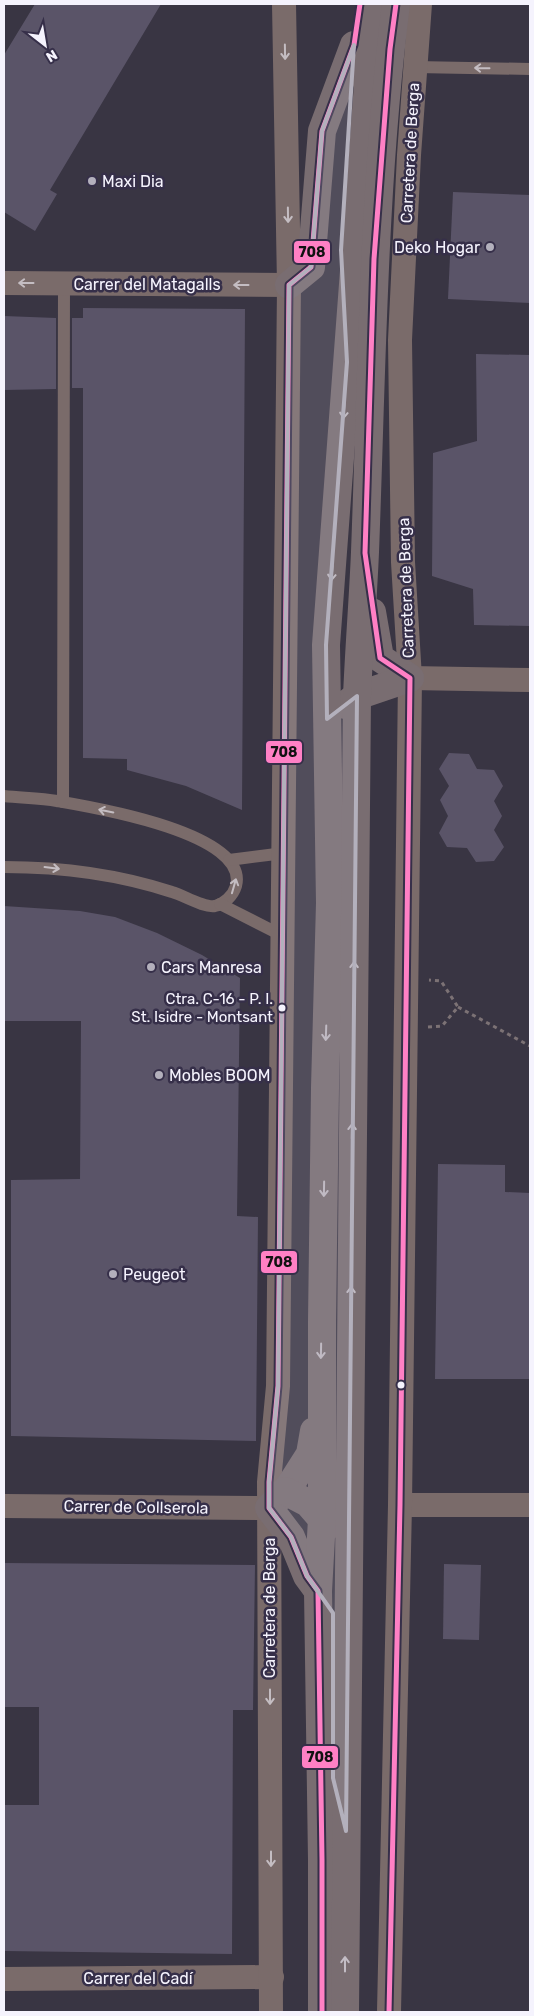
<svg xmlns="http://www.w3.org/2000/svg" width="534" height="2016" viewBox="0 0 534 2016" font-family="Rubik,sans-serif">
<style>
.building{fill:#5a5468}
.lines{fill:none;stroke-linecap:round;stroke-linejoin:round}
.path{stroke:#7c7275;stroke-width:3;stroke-dasharray:4 4;stroke-linecap:butt}
.lane{stroke:#7a6b6a;stroke-width:12}
.street{stroke:#7a6b6a;stroke-width:24}
.primary{stroke:#796d71;stroke-width:28}
.bus-1-casing{stroke:#362f49;stroke-width:9}
.bus-1{stroke:#ff80c5;stroke-width:5}
.oneway{stroke:#c4bdc2}
.oneway2{stroke:#c3bdc5}
.marked{fill:#b3b0bc;fill-opacity:0.2;stroke:#b3b0bc;stroke-width:4;stroke-linejoin:round}
.poi-dot{fill:#b3b0bc;stroke:#362f49;stroke-width:2}
.bus-dot{fill:#f5f3fd;stroke:#362f49;stroke-width:2}
.labels{text-anchor:middle;dominant-baseline:central;stroke-width:5;stroke-linejoin:round;paint-order:stroke}
.bus-label{font-size:15px;fill:#f5f3fd;stroke:#362f49;text-anchor:end}
.street-label{font-size:16px;fill:#f5f3fd;stroke:#362f49}
.poi-label{font-size:16px;fill:#f5f3fd;stroke:#362f49;text-anchor:start}
.line-badge{stroke:#362f49;stroke-width:2}
.pale-badge-label{font-size:14px;text-anchor:middle;font-weight:bold;fill:#111}
</style>
<rect width="100%" height="100%" fill="#393543"/>
<!-- building -->
<g class="building">
<path d="M35 4H161L50 190 57 194 35 231 4 212V55Z"/>
<path d="M453 192 530 195V303L448 299Z"/>
<path d="M83 308 245 309 242 810 186 786 127 770V759L83 758V388H72V318H83Z"/>
<path d="M4 316 56 318V389L4 390Z"/>
<path d="M476 354 530 355V626L474 625 473 589 432 576 433 453 477 441Z"/>
<path d="M449 753 469 754 477 769 494 770 503 786 494 801 502 816 494 830 504 847 494 861 476 862 467 848 447 847 439 833 448 816 440 800 449 786 439 769Z"/>
<path d="M4 906 80 911 115 917 157 933 202 955 240 978 237 1216 258 1217 256 1441 11 1436V1180L80 1179 81 1021H4Z"/>
<path d="M438 1164 505 1165V1192L530 1193V1379H435Z"/>
<path d="M4 1563 255 1565 253 1710H233L232 1954 4 1951V1805H39V1707H4Z"/>
<path d="M444 1564 481 1565 479 1640 443 1639Z"/>
</g>
<g class="lines">
<!-- path -->
<g class="path">
<path d="M458 1007 530 1046"/>
<path d="M428 1027 442 1026 458 1007 441 981 429 980"/>
</g>
<!-- lane -->
<g class="lane">
<path d="M415 67 530 69"/>
<path d="M4 796C21 798 40 798 57 801 92 807 250 833 236 886 233 896 224 904 215 906 204 908 183 895 172 892 117 874 61 867 4 867"/>
<path d="M63 802 64 284"/>
<path d="M229 860 284 853"/>
<path d="M220 904 283 936"/>
</g>
<!-- street -->
<g class="street">
<path d="M4 283 289 285"/>
<path d="M410 678 530 680"/>
<path d="M400 1505H530"/>
<path d="M4 1506 269 1508"/>
<path d="M4 1979 272 1977"/>
<path d="M271 2012 269 1482 278 1386 289 285 284 4"/>
<path d="M389 2012 400 1505 410 678 403 562 400 340 409 155 420 4"/>
</g>
<!-- primary -->
<g class="primary">
<path d="M289 285 311 267 322 131 354 45"/>
<path d="M372 612 380 658 410 678"/>
<path d="M345 705 357 696 410 678"/>
<path d="M314 1431 310 1454 289 1487 269 1508 291 1537 307 1576 318 1591"/>
<path d="M285 1491 308 1503 328 1526"/>
<path d="M322 2012V1860L318 1591 322 1519V1322L325 1088 330 903 326 645 371 44 376 4"/>
<path d="M345 2012 357 696C359 648 363 600 365 552 372 369 373 186 396 4"/>
</g>
<defs>
<g id="bus-1">
<path d="M322 2012V1860L318 1591 307 1576 291 1537 269 1508V1482L278 1386 289 285 311 267 322 131 354 45 360 4"/>
<path d="M389 2012 400 1505 410 678 380 658 365 553 374 259 390 49 396 4"/>
</g>
</defs>
<!-- bus-1 casing -->
<use href="#bus-1" class="bus-1-casing"/>
<!-- bus-1 -->
<use href="#bus-1" class="bus-1"/>
</g>
<!-- one-way arrows -->
<defs><path id="oneway-shaft" d="M-6 0H5M1.5-3L5.5 0L1.5 3" fill="none" stroke-width="1.6" stroke-linecap="round" stroke-linejoin="round" transform="scale(1.25)"/></defs>
<g class="oneway">
<use href="#oneway-shaft" transform="translate(285 52) rotate(89)"/>
<use href="#oneway-shaft" transform="translate(482 68) rotate(-179)"/>
<use href="#oneway-shaft" transform="translate(288 215) rotate(89)"/>
<use href="#oneway-shaft" transform="translate(26 283) rotate(-180)"/>
<use href="#oneway-shaft" transform="translate(241 285) rotate(-180)"/>
<use href="#oneway-shaft" transform="translate(106 811) rotate(-169)"/>
<use href="#oneway-shaft" transform="translate(52 868) rotate(7)"/>
<use href="#oneway-shaft" transform="translate(234 886) rotate(-74)"/>
<use href="#oneway-shaft" transform="translate(270 1697) rotate(90)"/>
<use href="#oneway-shaft" transform="translate(271 1859) rotate(90)"/>
</g>
<g class="oneway2">
<use href="#oneway-shaft" transform="translate(344 411) rotate(94)"/>
<use href="#oneway-shaft" transform="translate(332 573) rotate(94)"/>
<use href="#oneway-shaft" transform="translate(354 969) rotate(-89)"/>
<use href="#oneway-shaft" transform="translate(326 1033) rotate(92)"/>
<use href="#oneway-shaft" transform="translate(352 1131) rotate(-89)"/>
<use href="#oneway-shaft" transform="translate(324 1189) rotate(91)"/>
<use href="#oneway-shaft" transform="translate(351 1294) rotate(-89)"/>
<use href="#oneway-shaft" transform="translate(321 1351) rotate(91)"/>
<use href="#oneway-shaft" transform="translate(345 1964) rotate(-90)"/>
</g>
<!-- marked area -->
<path class="marked" d="M354 45 341 250 347 362 326 645 327 719 357 696 346 1831 333 1778V1613L307 1576 291 1537 269 1508V1482L278 1386 289 285 311 267 322 131Z"/>
<!-- markers -->
<g class="poi-dot">
<circle cx="92" cy="181" r="5"/>
<circle cx="490" cy="247" r="5"/>
<circle cx="151" cy="967" r="5"/>
<circle cx="159" cy="1075" r="5"/>
<circle cx="113" cy="1274" r="5"/>
</g>
<g class="bus-dot">
<circle cx="282" cy="1008" r="4.5"/>
<circle cx="401" cy="1385" r="4.5"/>
</g>
<g class="labels">
<!-- bus labels -->
<g class="bus-label">
<text x="273" y="999">Ctra. C-16 - P. I.<tspan x="273" dy="18">St. Isidre - Montsant</tspan></text>
</g>
<!-- street labels -->
<g class="street-label">
<text transform="translate(410 153) rotate(-87)">Carretera de Berga</text>
<text x="147" y="284">Carrer del Matagalls</text>
<text transform="translate(406 588) rotate(-92)">Carretera de Berga</text>
<text transform="translate(136 1507) rotate(1)">Carrer de Collserola</text>
<text transform="translate(269 1608) rotate(-90)">Carretera de Berga</text>
<text x="138" y="1978">Carrer del Cadí</text>
</g>
<!-- poi labels -->
<g class="poi-label">
<text x="102" y="181">Maxi Dia</text>
<text x="480" y="247" text-anchor="end">Deko Hogar</text>
<text x="161" y="967">Cars Manresa</text>
<text x="169" y="1075">Mobles BOOM</text>
<text x="123" y="1274">Peugeot</text>
</g>
</g>
<g class="line-badge">
<rect x="293" y="240" width="38" height="24" rx="5" fill="#ff80c5"/>
<rect x="265" y="740" width="38" height="24" rx="5" fill="#ff80c5"/>
<rect x="260" y="1250" width="38" height="24" rx="5" fill="#ff80c5"/>
<rect x="301" y="1745" width="38" height="24" rx="5" fill="#ff80c5"/>
</g>
<g class="pale-badge-label">
<text x="312" y="257">708</text>
<text x="284" y="757">708</text>
<text x="279" y="1267">708</text>
<text x="320" y="1762">708</text>
</g>
<!-- border -->
<rect width="534" height="2016" fill="none" stroke="#f5f3fd" stroke-width="10"/>
<!-- north arrow -->
<g transform="translate(45 45) rotate(149)" stroke="#362f49" stroke-width="4" paint-order="stroke">
<path d="M0-4L9 19L0 12L-9 19Z" fill="#f5f3fd"/>
<text y="-8" font-size="14" font-weight="bold" text-anchor="middle" fill="#f5f3fd">N</text>
</g>
</svg>
